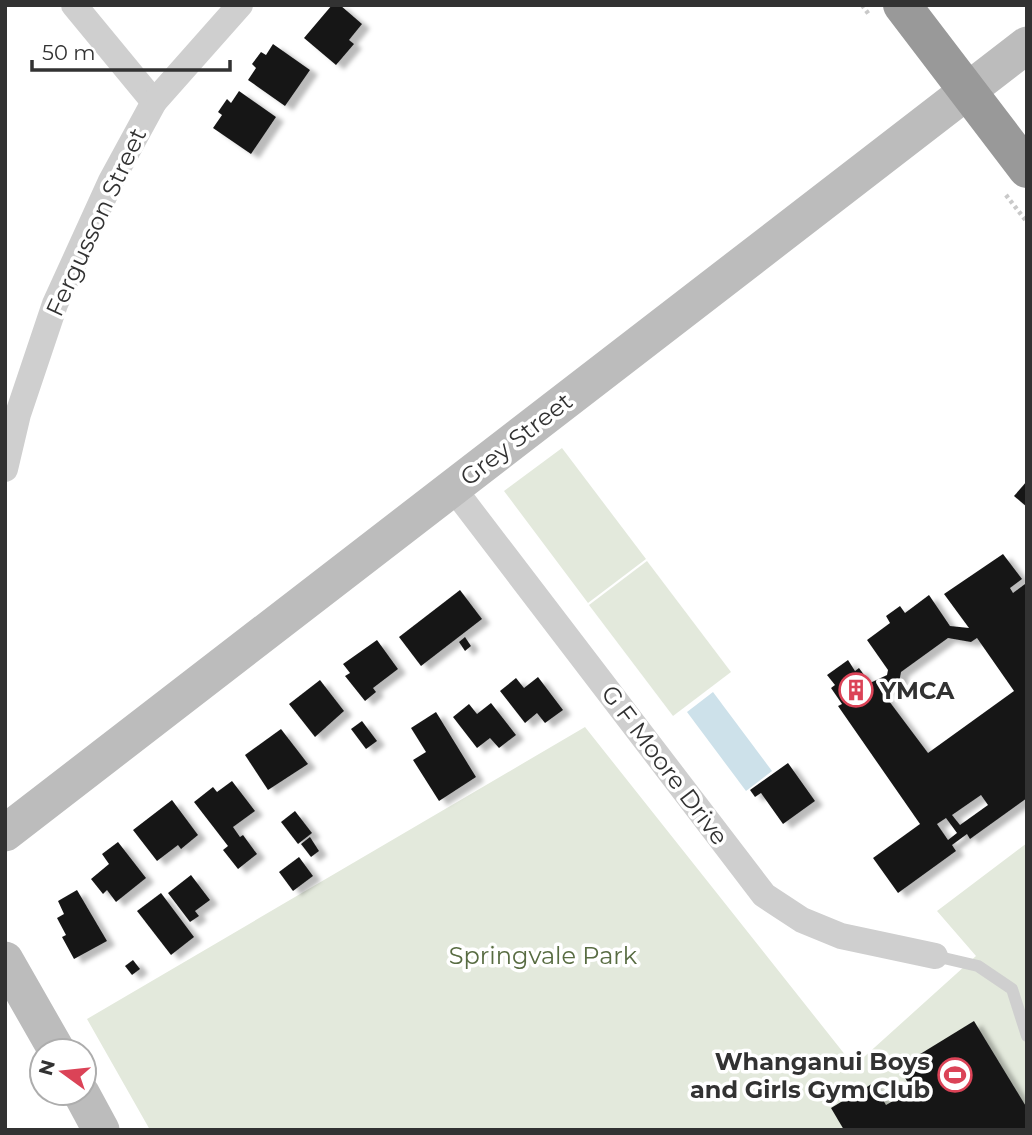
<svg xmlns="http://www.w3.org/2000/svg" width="1032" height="1135" viewBox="0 0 1032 1135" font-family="Montserrat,sans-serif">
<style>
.green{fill:#e3e9dc}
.water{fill:#cde1ea}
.building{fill:#191919;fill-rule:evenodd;filter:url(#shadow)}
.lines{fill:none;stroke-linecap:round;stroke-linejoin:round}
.path{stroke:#c9c9c9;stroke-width:4.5;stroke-dasharray:3.5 3.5;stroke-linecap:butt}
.lane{stroke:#cfcfcf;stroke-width:12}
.street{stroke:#cfcfcf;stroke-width:26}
.secondary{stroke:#bcbcbc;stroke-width:37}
.highway{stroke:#999;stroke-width:38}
.labels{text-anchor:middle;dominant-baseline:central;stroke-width:7;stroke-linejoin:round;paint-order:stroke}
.street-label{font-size:24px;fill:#323232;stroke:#fff}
.poi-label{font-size:24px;font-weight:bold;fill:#323232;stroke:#fff;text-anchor:start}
.park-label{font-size:24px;fill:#586c42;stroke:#fff}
</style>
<defs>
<filter id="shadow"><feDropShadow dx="8" dy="4.5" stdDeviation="2" flood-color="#0004"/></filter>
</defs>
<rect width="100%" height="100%" fill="#fff"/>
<!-- green -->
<g class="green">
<path d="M562 448 646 559 588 603 504 491Z"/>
<path d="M647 561 731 672 673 716 589 605Z"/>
<path d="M585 727 854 1066 976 956 937 911 1027 843V1130H150L87 1019Z"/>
</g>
<!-- water -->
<path class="water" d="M713 692 772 771 746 791 687 712Z"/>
<!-- building -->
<g class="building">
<path d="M332 5H340L362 24 349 40 354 44 336 65 304 38Z"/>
<path d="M273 44 310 70 285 106 248 80 256 68 252 64 261 52 266 55Z"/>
<path d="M239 91 276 117 251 154 213 128 222 115 218 112 227 99 231 103Z"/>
<path d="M1027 481V507L1014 496Z"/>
<path d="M1003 554 1022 579 1010 588 1013 593 1025 584 1027 586V798L970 839 967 834 952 845 956 851 898 893 873 858 920 824 838 706 842 704 831 688 835 685 827 675 848 660 855 671 859 668 870 683 887 675 888 670 867 640 890 623 886 616 900 606 905 613 929 595 950 626 969 628 944 594ZM948 638 971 642 977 638 1014 691 928 753 883 693 899 683 901 672ZM981 795 988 805 960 825 952 815ZM946 818 957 833 948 840 937 824Z"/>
<path d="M460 590 482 619 421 666 399 637Z"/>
<path d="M465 637 471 646 465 651 459 642Z"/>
<path d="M377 640 398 669 373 688 376 692 365 701 345 676 350 673 343 664Z"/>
<path d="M538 677 563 710 545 723 537 713 525 723 500 691 516 678 524 688Z"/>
<path d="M320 680 344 711 315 737 289 704Z"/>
<path d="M491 703 516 735 499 748 490 738 477 748 453 717 469 704 477 714Z"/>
<path d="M436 712 476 777 439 801 413 760 426 752 411 728Z"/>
<path d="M362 721 377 741 366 749 351 729Z"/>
<path d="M281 729 308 764 268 790 245 755Z"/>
<path d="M788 763 815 801 783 824 761 793 755 797 750 790Z"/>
<path d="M232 781 255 811 233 827 240 837 243 835 257 854 238 869 223 850 228 846 194 802 213 787 217 792Z"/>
<path d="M172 800 198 835 181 849 178 845 157 861 133 830Z"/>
<path d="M295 811 312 833 298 844 281 822Z"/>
<path d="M310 837 319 851 311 857 301 844Z"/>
<path d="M118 842 146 878 116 902 107 890 103 894 91 879 109 864 102 854Z"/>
<path d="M299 857 313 876 293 891 279 872Z"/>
<path d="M191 875 210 900 195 911 199 916 190 922 168 893Z"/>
<path d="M77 890 107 941 74 959 62 937 66 935 57 918 64 914 58 901Z"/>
<path d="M161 893 194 937 171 955 137 911Z"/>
<path d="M133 960 140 969 132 975 125 966Z"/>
<path d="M974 1021 1027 1108V1130H844L831 1108 846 1099 843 1094 849 1090 853 1096 873 1083 886 1105 912 1090 899 1067Z"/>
</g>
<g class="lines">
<!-- path -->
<g class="path">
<path d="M862 5 870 16"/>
<path d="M1006 195 1027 222"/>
</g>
<!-- lane -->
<path class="lane" d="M935 956 978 966 1012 989 1027 1036"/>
<!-- street -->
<g class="street">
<path d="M74 5 154 102"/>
<path d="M5 469 18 414 55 304 111 181 154 102 240 5"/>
<path d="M453 488 764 895 802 920 841 936 935 956"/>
</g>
<!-- secondary -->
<g class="secondary">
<path d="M5 833 1027 45"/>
<path d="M5 960 57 1051"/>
<path d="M81 1093 101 1130"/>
</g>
<!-- highway -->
<path class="highway" d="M902 5 1027 169"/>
</g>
<!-- icons -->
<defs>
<symbol id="building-ring" viewBox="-11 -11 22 22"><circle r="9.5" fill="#fff" stroke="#db4357" stroke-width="1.5"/><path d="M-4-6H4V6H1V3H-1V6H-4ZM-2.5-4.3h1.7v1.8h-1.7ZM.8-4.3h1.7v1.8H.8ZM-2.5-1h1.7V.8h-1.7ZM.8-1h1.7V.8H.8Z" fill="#db4357"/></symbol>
<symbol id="stadium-ring" viewBox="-11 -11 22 22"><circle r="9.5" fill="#fff" stroke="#db4357" stroke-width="1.5"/><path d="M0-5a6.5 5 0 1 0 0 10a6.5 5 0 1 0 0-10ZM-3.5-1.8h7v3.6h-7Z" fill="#db4357"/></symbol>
</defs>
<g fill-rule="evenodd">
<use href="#building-ring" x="837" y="671" width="38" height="38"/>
<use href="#stadium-ring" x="936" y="1056" width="38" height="38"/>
</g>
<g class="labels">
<!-- street labels -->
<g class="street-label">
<text transform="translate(96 222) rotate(-65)">Fergusson Street</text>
<text transform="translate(516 439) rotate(-38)">Grey Street</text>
<text transform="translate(665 765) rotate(53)">G F Moore Drive</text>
</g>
<!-- poi labels -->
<g class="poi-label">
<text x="880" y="690">YMCA</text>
<text x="930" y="1061" text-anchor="end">Whanganui Boys<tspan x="930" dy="28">and Girls Gym Club</tspan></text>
</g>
<!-- park labels -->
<g class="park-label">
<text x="543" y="955">Springvale Park</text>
</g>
</g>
<!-- border -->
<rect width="1032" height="1135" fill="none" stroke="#323232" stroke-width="14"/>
<!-- north arrow -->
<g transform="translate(63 1072) rotate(285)"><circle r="33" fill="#ffffff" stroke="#adadad" stroke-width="2"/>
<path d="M0-5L12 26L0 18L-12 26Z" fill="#db4357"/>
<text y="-10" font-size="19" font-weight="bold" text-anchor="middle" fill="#323232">N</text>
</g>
<!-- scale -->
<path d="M32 60v10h198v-10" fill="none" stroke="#323232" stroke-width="3.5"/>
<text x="42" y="60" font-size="21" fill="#323232" stroke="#ffffff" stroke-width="5" paint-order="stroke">50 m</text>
</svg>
